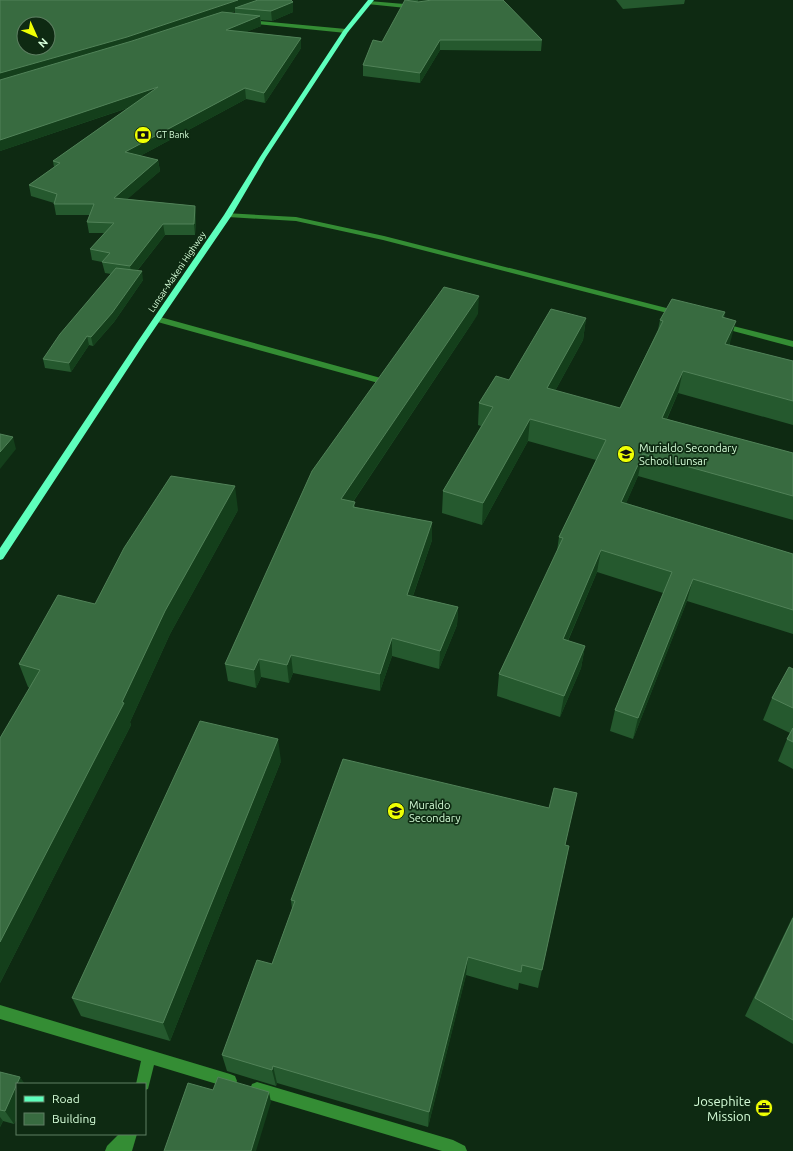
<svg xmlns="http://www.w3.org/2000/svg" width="793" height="1151" viewBox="0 0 793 1151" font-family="Ubuntu,sans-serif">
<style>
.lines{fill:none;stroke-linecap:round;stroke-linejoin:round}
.minor{fill:#348d34;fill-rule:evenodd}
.major{fill:#5effbd;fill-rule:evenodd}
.wall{fill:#25592e;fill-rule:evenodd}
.shaded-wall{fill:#143f1b}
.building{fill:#386b40;stroke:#518258;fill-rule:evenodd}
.labels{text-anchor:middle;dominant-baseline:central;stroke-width:3.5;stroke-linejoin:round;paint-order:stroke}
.far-poi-label{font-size:9px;fill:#d7ffda;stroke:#0e2a12;text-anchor:start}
.far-street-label{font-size:9px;fill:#d7ffda;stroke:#0e2a12}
.poi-label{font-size:11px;fill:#d7ffda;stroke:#0e2a12;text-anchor:start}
.near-poi-label{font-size:13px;fill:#d7ffda;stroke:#0e2a12;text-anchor:end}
</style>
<rect width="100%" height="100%" fill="#0e2a12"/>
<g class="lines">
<!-- minor -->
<g class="minor">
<path d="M369 1 416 5 419 7 416 9 367 4 366 3Z"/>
<path d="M248 20 346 29 349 31 346 33 246 23 245 22Z"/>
<path d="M225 213 296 217 384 236 682 312 683 314 679 316 383 240 296 221 228 217H225Z"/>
<path d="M154 317H160L388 380 389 382 385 385 382 384 154 321Z"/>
<path d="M718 323H721L793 341V347L718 327Z"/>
<path d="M0 1005 230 1074 235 1076 237 1081 235 1086 230 1088 154 1065 148 1089 145 1090V1084H136L141 1061 0 1019Z"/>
<path d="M257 1082 453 1140 465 1146 467 1151H442L257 1096 252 1094 250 1089 252 1084Z"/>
<path d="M119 1134H137L132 1151H105L107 1146Z"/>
</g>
<!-- major -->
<path class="major" d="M368 0H374L348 32 266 157 232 215 144 344 3 559 0 560V548L136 344 224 215 260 157 343 31Z"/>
</g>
<!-- wall -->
<g class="wall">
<path d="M0 0 293 2V12L272 21 261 20V26L246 32 301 38V48L265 103 246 99 140 156 158 160 160 171 127 199 195 206 196 217 195 235H165L137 271 143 280 114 322 93 346 89 345 71 372 45 368 43 359 111 274 105 273 102 262 92 260 90 249 104 233H89L87 222 90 215H56L54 204V203L31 196 29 185 54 167 53 161 128 108 0 151ZM235 11V13H231Z"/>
<path d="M409 0H503L542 40 541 51 440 50 420 83 363 76V65L382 42Z"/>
<path d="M616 0H685L684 4 623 9Z"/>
<path d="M725 312 724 318 730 343V345L793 361V425L678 393 667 419 793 453V520L638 476 626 503 793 554V634L687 601 633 739 610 731 615 710 663 593 597 572 568 641 585 646 581 668 560 717 497 696 499 674 557 551 559 537 596 460 528 441 482 525 442 513 443 491 481 426 478 425 479 403 586 318 583 340 555 391 620 408 658 330 660 320Z"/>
<path d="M478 314 353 502 355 507 432 522V540L413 596 458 607 457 625 439 669 392 656 380 691 293 673 289 683 261 677 256 688 228 681 225 664Z"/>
<path d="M238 510 170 634 130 722 131 725 0 983V738L30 688 28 687 19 664 95 604Z"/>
<path d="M793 669V769L778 761 787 739 790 733 763 720 772 698Z"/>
<path d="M281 761 170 1041 81 1016 72 998Z"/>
<path d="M565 845 569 846 538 988 519 983 518 990 466 975 428 1127 277 1083 276 1086 227 1071 222 1055 272 964 292 909 291 900Z"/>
<path d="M793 916V1044L745 1016Z"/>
<path d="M0 1072 17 1084V1118L14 1124 3 1121 0 1127Z"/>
</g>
<!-- shaded-wall -->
<g class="shaded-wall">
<path d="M238 0H268L235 8V11L129 47 0 84V73Z"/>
<path d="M418 0H458L418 4Z"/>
<path d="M293 2V12L272 21 271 11Z"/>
<path d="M260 16 261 26 227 40 226 30Z"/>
<path d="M301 38V48L265 103 264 93Z"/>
<path d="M440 40V50L420 83V73Z"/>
<path d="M158 87 160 97 0 151V140Z"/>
<path d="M245 88 246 99 127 163 125 152Z"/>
<path d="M158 160 160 171 116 209 114 198Z"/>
<path d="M195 206 196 217 195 235 194 224Z"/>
<path d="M163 224 165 235 132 277 130 266Z"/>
<path d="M142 271 143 280 114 322 93 346 91 337Z"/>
<path d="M479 296 478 314 342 518 341 499Z"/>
<path d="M586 318 583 340 544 411 547 388Z"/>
<path d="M736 321 730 343 720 366 725 344Z"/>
<path d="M87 336 89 345 71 372 69 363Z"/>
<path d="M683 371 678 393 657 440 662 418Z"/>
<path d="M530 419 528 441 482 525 483 503Z"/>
<path d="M13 437 16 449 0 469V452Z"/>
<path d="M643 454 638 476 617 524 621 502Z"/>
<path d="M235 486 238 510 170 634 130 722 131 725 0 983V942L122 702 165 611Z"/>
<path d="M432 522V540L407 613V595Z"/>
<path d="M601 550 597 572 559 661 563 639Z"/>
<path d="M693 579 687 601 633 739 638 718Z"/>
<path d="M458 607 457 625 439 669 440 651Z"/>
<path d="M392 638V656L380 691V674Z"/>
<path d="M585 646 581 668 560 717 564 696Z"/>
<path d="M291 655 293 673 289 683 287 665Z"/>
<path d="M259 659 261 677 256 688 254 670Z"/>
<path d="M278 739 281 761 170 1041 163 1023Z"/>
<path d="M468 957 466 975 428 1127 429 1112Z"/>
<path d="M273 1066 277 1083 276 1086 272 1070Z"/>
<path d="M20 1077 25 1084H17Z"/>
<path d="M17 1084V1118L14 1124 5 1111Z"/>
<path d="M269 1092 271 1102 256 1151H251Z"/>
<path d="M0 1117 3 1121 0 1127Z"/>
</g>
<!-- building -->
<g class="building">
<path d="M0 0H238L127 37 0 73ZM24 24H48V48H24Z"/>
<path d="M258 0H291L293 2 271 11 235 8Z"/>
<path d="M405 0 418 2 432 0H503L542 40H440L420 73 363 65 373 40 382 42Z"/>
<path d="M222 12 260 16 226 30 301 38 264 93 245 88 125 152 158 160 114 198 195 206 194 224H163L130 266 102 262 110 253 90 249 114 223 87 222 94 204H54L57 194 29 185 60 163 53 161 158 87 0 140V80L132 41Z"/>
<path d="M116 268 142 271 112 313 91 337 87 336 69 363 43 359 60 334Z"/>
<path d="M444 287 479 296 341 499 355 502 353 507 432 522 407 595 458 607 440 651 392 638 380 674 291 655 287 665 259 659 254 670 225 664 312 471Z"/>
<path d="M672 299 725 312 722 317 736 321 725 344 793 361V401L683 371 662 418 793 453V496L643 454 621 502 793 554V610L693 579 638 718 615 710 672 572 601 550 563 639 585 646 564 696 499 674 563 538 559 537 606 440 530 419 483 503 443 491 493 407 479 403 496 376 509 380 551 309 586 318 547 388 620 408 663 321 660 320Z"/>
<path d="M0 434 13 437 0 452Z"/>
<path d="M171 476 235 486 165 611 122 702 124 703 0 942V738L40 670 19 664 58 595 95 604 124 548Z"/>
<path d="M789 667 793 669V708L772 698Z"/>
<path d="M200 721 278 739 163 1023 72 998Z"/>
<path d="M793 728V742L787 739Z"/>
<path d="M343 759 549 808 554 788 577 793 565 845 569 846 542 970 522 965 521 972 468 957 429 1112 273 1066 272 1070 222 1055 257 960 272 964 295 901 291 900Z"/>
<path d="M793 918V1020L755 998Z"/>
<path d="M0 1072 20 1077 5 1111 0 1110Z"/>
<path d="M218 1077 269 1092 251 1151H164L188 1083 213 1090Z"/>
</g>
<!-- icons -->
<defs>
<symbol id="bank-disc" viewBox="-11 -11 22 22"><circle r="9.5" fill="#efff03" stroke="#0e2a12"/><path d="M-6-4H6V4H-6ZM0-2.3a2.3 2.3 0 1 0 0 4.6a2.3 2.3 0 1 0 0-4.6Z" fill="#111"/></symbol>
<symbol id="school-disc" viewBox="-11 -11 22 22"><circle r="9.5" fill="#efff03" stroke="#0e2a12"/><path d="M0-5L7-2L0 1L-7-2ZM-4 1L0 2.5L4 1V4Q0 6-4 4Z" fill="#111"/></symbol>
<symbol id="office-disc" viewBox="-11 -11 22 22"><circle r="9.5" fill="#efff03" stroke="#0e2a12"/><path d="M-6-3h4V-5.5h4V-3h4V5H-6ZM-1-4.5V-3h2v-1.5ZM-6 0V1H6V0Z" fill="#111"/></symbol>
</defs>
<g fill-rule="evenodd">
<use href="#bank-disc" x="133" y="125" width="20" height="20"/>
<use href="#school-disc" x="616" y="444" width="20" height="20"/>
<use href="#school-disc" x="386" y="801" width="20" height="20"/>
<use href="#office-disc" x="754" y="1098" width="20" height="20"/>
</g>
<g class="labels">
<!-- far-poi labels -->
<g class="far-poi-label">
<text x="156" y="135">GT Bank</text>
</g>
<!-- far-street labels -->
<g class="far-street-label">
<text transform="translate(177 272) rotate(-56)">Lunsar-Makeni Highway</text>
</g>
<!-- poi labels -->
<g class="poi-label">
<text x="639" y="448">Murialdo Secondary<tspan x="639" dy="13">School Lunsar</tspan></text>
<text x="409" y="805">Muraldo<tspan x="409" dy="13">Secondary</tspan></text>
</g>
<!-- near-poi labels -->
<g class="near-poi-label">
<text x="751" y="1101">Josephite<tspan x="751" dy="15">Mission</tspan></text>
</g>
</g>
<!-- legend -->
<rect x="16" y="1083" width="130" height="52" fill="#0e2a12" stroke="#5e7f62"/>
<rect x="24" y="1096" width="20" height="6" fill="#5effbd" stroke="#5e7f62"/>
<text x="52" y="1103" font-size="12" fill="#d7ffda">Road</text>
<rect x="24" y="1113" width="20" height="12" fill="#386b40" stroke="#5e7f62"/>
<text x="52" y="1123" font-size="12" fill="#d7ffda">Building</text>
<!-- north arrow -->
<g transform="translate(36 36) rotate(135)"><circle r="19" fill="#0e2a12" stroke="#5e7f62"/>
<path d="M0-3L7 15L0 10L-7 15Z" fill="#efff03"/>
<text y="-6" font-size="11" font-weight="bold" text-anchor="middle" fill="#d7ffda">N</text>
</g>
</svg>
